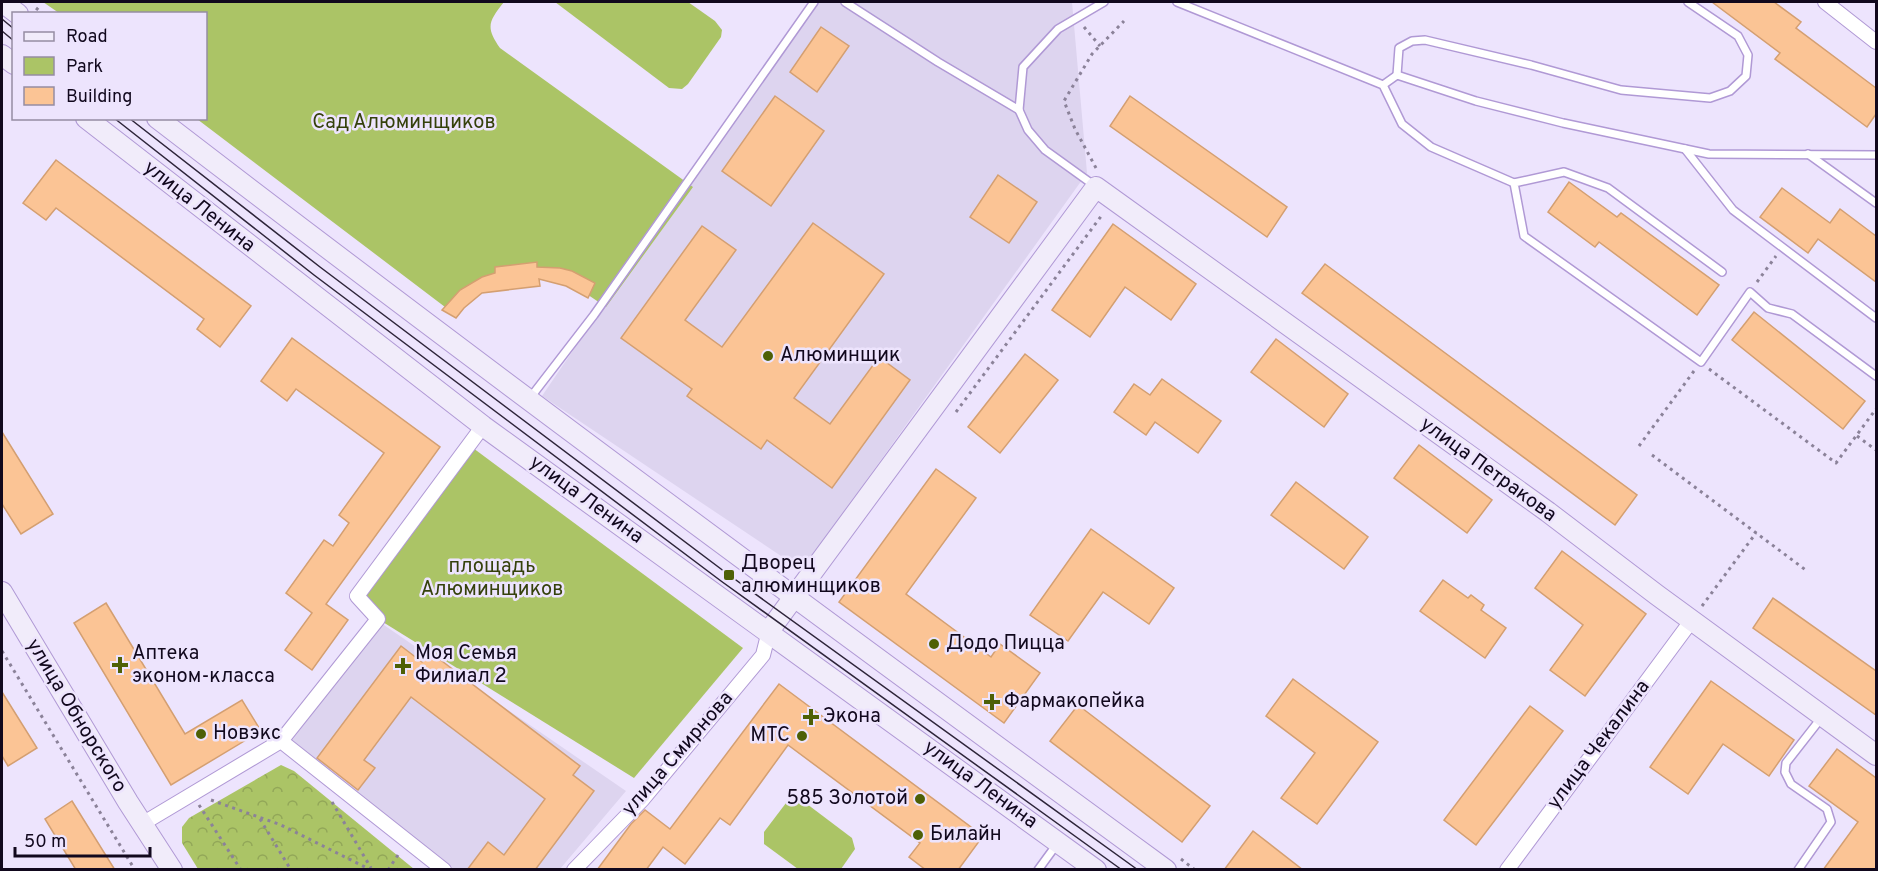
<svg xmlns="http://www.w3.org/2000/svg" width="1878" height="871" viewBox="0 0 1878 871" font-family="Overpass,sans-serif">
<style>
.built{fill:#ddd4ef}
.forest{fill:url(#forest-crowns)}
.park{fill:#abc466}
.building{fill:#fbc495;stroke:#d49f71;stroke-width:1.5}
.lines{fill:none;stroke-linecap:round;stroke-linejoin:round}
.lane-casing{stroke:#b099d5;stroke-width:10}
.street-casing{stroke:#b099d5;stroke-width:16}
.secondary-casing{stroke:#b099d5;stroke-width:22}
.path{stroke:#8b8299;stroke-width:3;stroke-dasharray:3 4.5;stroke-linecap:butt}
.lane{stroke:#fff;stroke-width:7}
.street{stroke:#fff;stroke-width:14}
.secondary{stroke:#f1ecfa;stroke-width:20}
.tram{stroke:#2d2439;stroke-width:1.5}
.poi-dot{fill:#4e6006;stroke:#ede4fd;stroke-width:2}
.labels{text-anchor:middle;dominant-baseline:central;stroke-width:5;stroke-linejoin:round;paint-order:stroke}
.park-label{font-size:20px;fill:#35410b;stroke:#ede4fd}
.street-label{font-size:20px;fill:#11081d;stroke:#ede4fd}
.poi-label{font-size:20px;fill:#11081d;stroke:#ede4fd;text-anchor:start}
</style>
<defs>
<pattern id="forest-crowns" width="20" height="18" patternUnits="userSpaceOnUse" patternTransform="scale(1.5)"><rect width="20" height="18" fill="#abc466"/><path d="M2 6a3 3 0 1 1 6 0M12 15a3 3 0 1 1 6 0" fill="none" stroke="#92a758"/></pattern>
</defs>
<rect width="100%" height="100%" fill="#ede4fd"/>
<!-- built -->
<g class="built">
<path d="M810 2H1072L1087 173 802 570 542 396Z"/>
<path d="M381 623 626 791 560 869H444L287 747Z"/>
</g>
<!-- forest -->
<path class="forest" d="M281 765 294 771 414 869H198L182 843V827L189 818Z"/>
<!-- park -->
<g class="park">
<path d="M43 2H504C489 21 485 27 500 48L693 187 606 307 566 280 497 278 449 310 197 119 206 118V14L59 13Z"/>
<path d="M555 2H688L715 21 722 30 721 37 688 84 682 89 669 88Z"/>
<path d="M473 448 743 648 634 778 378 619 357 596Z"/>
<path d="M799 798 852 838 855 849 841 869H798L764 844V832L786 803Z"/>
</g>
<!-- building -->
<g class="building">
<path d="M1712 2H1774L1801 22 1796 28 1876 88V114L1867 127 1775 59 1780 53Z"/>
<path d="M821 27 849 46 817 92 790 72Z"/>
<path d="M775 96 824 131 771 206 722 171Z"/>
<path d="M1130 96 1287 207 1267 237 1110 126Z"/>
<path d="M56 160 251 306 220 347 197 329 204 319 56 208 46 220 23 203Z"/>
<path d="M998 175 1037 202 1009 243 970 217Z"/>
<path d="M1569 182 1617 217 1621 213 1719 285 1697 315 1599 242 1595 247 1548 212Z"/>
<path d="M1782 188 1830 223 1840 209 1876 236V282L1818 239 1808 253 1760 217Z"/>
<path d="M813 223 884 274 794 398 830 424 879 357 910 380 832 488 767 440 761 449 687 396 692 389 621 338 702 226 736 250 685 320 722 347Z"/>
<path d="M1113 224 1196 284 1171 320 1125 287 1090 337 1052 310Z"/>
<path d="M537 262V267L560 268 572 271 595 283 588 298 566 286 539 279 540 286 482 293 464 308 456 318 442 310 460 290 482 277 495 273V267Z"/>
<path d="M1325 264 1637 495 1615 525 1302 293Z"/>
<path d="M1754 312 1865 401 1843 429 1732 340Z"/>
<path d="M292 338 440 447 326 604 348 620 312 670 285 650 312 613 286 593 324 540 333 546 349 523 339 515 384 453 296 389 287 401 261 381Z"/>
<path d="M1276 339 1348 394 1324 427 1251 372Z"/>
<path d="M1025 354 1058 380 1000 453 968 427Z"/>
<path d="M1162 379 1221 421 1198 453 1155 422 1146 435 1114 412 1134 384 1150 395Z"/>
<path d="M2 432 53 514 21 534 2 504Z"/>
<path d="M1419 445 1492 500 1467 533 1394 478Z"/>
<path d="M936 469 976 498 906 594 991 657 1000 644 1040 673 1004 723 839 602Z"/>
<path d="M1296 482 1368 537 1344 569 1271 515Z"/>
<path d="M1091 529 1174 588 1149 624 1103 592 1068 641 1030 615Z"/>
<path d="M1562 551 1646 614 1585 696 1550 670 1583 625 1535 588Z"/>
<path d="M1443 580 1468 598 1471 595 1484 605 1481 610 1506 628 1485 658 1420 611Z"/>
<path d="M1773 598 1876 671V715L1753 628Z"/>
<path d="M106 603 185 734 242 700 261 731 171 785 74 623Z"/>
<path d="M401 646 422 662 430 652 580 766 573 775 594 791 535 870H467L488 842 504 855 545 799 411 697 364 760 375 768 358 790 317 758Z"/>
<path d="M1293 679 1378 742 1317 824 1281 798 1315 753 1266 716Z"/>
<path d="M1711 681 1794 740 1769 776 1723 744 1688 794 1650 767Z"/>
<path d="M779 684 983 836 958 870H926L909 857 920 843 788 745 730 825 720 818 685 864 663 847 646 870H597L631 824 645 810 670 829Z"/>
<path d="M2 692 37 748 8 766 2 756Z"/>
<path d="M1078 705 1210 806 1182 842 1050 741Z"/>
<path d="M1530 706 1563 731 1476 845 1444 820Z"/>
<path d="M1837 749 1876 778V870H1823L1858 822 1809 786Z"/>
<path d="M72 801 115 870H76L45 819Z"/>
<path d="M1253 831 1303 870H1224Z"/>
</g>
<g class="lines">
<defs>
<g id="lane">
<path d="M845 2 938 62 1019 110"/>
<path d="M1177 2 1383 85 1402 124 1431 147 1514 183"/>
<path d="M1397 75 1399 48 1412 41 1425 40 1531 65 1621 90 1710 98 1730 91 1746 76 1748 55 1738 36 1688 2"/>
<path d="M1383 85 1397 75 1476 101 1563 123 1709 154 1876 155"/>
<path d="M1685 149 1733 210 1876 318"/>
<path d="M1808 154 1876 203"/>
<path d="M1095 186 1045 150 1028 130 1019 110 1023 67 1058 29 1104 2"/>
<path d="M1722 272 1608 188 1564 172 1514 183 1524 236 1701 362 1750 292 1768 308 1792 314 1876 376"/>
<path d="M530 398 594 315 814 2"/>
<path d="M1038 870 1057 844"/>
<path d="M1798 870 1831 822 1827 809 1791 784 1785 772 1786 763 1822 717"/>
</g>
<g id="street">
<path d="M1825 2 1876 42"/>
<path d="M281 741 378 619 357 596 483 426"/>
<path d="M142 824 281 741 444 870"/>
<path d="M574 870 643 799 763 655 769 631"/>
<path d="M1507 870 1692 620"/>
</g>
<g id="secondary">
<path d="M2 2 18 14"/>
<path d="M2 55 14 64"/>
<path d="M86 118 483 426 1096 870"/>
<path d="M157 118C490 374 827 622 1166 870"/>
<path d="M2 592 128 802 172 870"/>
<path d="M769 631 1096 187 1548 512 1657 595 1876 755"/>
</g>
</defs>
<!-- lane casing -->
<use href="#lane" class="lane-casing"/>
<!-- street casing -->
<use href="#street" class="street-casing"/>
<!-- secondary casing -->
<use href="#secondary" class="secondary-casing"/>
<!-- path -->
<g class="path">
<path d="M36 8 43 14"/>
<path d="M1084 27 1100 46"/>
<path d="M1096 168 1075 129 1064 101 1092 54 1124 21"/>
<path d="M1757 282 1776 256"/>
<path d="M1709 369 1836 463 1876 409"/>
<path d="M956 412 1102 215"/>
<path d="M1857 436 1876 450"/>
<path d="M1639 446 1694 371"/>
<path d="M1652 455 1807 571"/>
<path d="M1702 606 1756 533"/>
<path d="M2 651 135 870"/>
<path d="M211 800 281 825 371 870"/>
<path d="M332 802 371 868"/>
<path d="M199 805 241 870"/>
<path d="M260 819 291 870"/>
<path d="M1181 859 1195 870"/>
<path d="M388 870 398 855"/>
</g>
<!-- lane -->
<use href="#lane" class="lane"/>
<!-- street -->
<use href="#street" class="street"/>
<!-- secondary -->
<use href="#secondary" class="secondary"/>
<!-- tram -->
<g class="tram">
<path d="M2 19 14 29"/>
<path d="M2 31 14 41"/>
<path d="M114 118 314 275 721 581 1122 870"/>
<path d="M129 118 320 267 729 575 1138 870"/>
</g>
</g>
<!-- markers -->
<g class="poi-dot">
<circle cx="768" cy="356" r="6"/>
<rect x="723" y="569" width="12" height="12" rx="3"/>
<circle cx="934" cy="644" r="6"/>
<path d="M117 656h6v6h6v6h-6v6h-6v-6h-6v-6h6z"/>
<path d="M400 657h6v6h6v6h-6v6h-6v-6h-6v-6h6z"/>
<path d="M989 693h6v6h6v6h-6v6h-6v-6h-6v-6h6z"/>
<path d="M808 708h6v6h6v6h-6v6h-6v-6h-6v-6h6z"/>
<circle cx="201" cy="734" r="6"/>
<circle cx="802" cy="736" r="6"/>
<circle cx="920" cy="799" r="6"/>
<circle cx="918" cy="835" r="6"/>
</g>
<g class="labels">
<!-- park labels -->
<g class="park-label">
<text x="404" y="123">Сад Алюминщиков</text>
<text x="492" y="567">площадь<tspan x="492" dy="23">Алюминщиков</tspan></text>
</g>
<!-- street labels -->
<g class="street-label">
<text transform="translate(199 207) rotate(38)">улица Ленина</text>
<text transform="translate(1488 470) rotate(36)">улица Петракова</text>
<text transform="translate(586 500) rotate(36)">улица Ленина</text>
<text transform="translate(76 716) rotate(59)">улица Обнорского</text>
<text transform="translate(1599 745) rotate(-53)">улица Чекалина</text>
<text transform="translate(678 754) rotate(-49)">улица Смирнова</text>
<text transform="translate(980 785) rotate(36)">улица Ленина</text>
</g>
<!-- poi labels -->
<g class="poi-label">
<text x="780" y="356">Алюминщик</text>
<text x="741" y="564">Дворец<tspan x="741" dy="23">алюминщиков</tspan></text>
<text x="946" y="644">Додо Пицца</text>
<text x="132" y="654">Аптека<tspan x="132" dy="23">эконом-класса</tspan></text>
<text x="415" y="654">Моя Семья<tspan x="415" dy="23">Филиал 2</tspan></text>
<text x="1004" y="702">Фармакопейка</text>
<text x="823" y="717">Экона</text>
<text x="213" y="734">Новэкс</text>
<text x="790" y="736" text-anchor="end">МТС</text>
<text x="908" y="799" text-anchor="end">585 Золотой</text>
<text x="930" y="835">Билайн</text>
</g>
</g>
<!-- border -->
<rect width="1878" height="871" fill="none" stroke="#11081d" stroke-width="6"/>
<!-- legend -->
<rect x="12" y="12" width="195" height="108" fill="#ede4fd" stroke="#958ca3" stroke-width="1.5"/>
<rect x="24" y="32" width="30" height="9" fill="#f1ecfa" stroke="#958ca3" stroke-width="1.5"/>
<text x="66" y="42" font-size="18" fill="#11081d">Road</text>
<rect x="24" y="57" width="30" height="18" fill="#abc466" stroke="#958ca3" stroke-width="1.5"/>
<text x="66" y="72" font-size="18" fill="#11081d">Park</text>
<rect x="24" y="87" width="30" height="18" fill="#fbc495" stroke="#958ca3" stroke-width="1.5"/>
<text x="66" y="102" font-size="18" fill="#11081d">Building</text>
<!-- scale -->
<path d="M15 847v9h135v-9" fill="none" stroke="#11081d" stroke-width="3"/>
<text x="24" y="847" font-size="18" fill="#11081d" stroke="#ede4fd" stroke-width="4.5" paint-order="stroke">50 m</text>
</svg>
